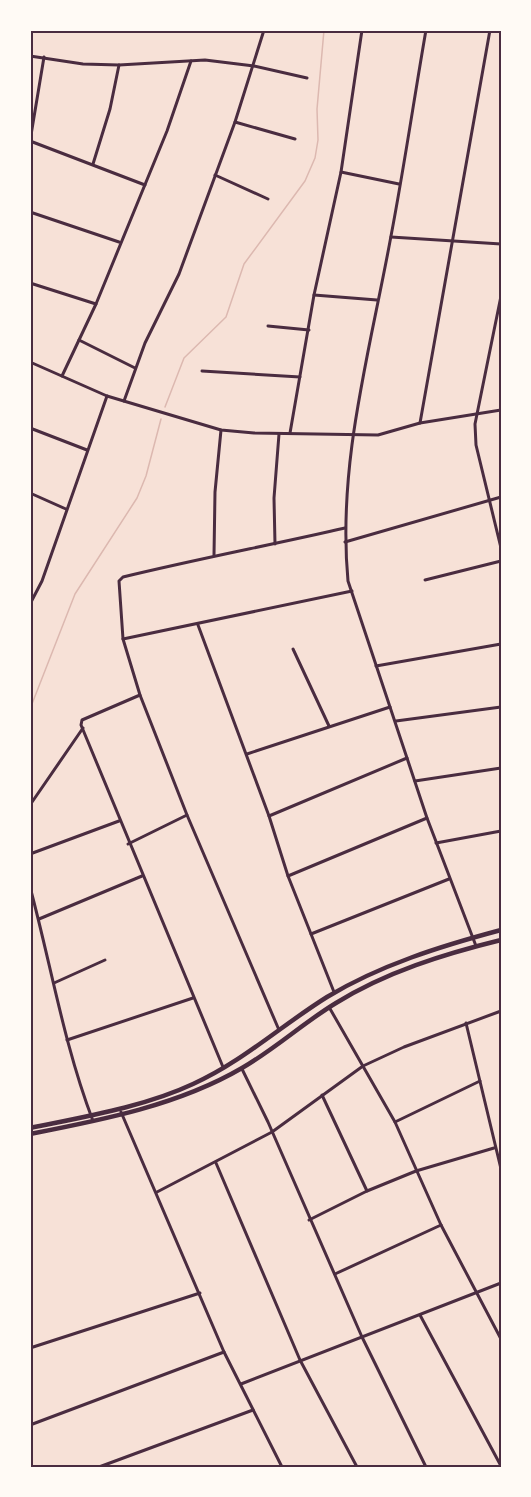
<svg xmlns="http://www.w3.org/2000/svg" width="531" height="1497" viewBox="0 0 531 1497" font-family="'Public Sans',sans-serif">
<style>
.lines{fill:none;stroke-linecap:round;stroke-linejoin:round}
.stream{stroke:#dcb8b0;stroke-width:1.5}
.minor{stroke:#4a2c40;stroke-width:3}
.secondary{stroke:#4a2c40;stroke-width:4.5}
.neatline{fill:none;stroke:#4a2c40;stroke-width:2}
</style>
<rect width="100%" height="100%" fill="#f7e1d7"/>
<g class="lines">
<!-- stream -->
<g class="stream">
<path d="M165 407 184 358 226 317 244 264 305 181 315 158 318 140 317 109 324 30"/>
<path d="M30 709 75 594 137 498 146 476 161 419"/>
</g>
<!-- minor -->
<g class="minor">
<path d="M426 30C414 99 404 168 391 236 370 351 337 464 348 581L427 818 476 946"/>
<path d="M30 56 83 64 119 65 205 60 254 66 307 78"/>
<path d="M235 122 295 139"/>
<path d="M30 141 145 185"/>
<path d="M30 141 44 57"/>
<path d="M93 164 110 109 119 65"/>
<path d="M341 172 399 184"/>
<path d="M215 175 268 199"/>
<path d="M30 212 119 242"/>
<path d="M391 237 501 244"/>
<path d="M30 283 96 304"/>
<path d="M314 295 377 300"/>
<path d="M501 296 475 424 476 445 501 548"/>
<path d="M268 326 309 330"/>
<path d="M79 340 135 368"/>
<path d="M30 362 107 396 221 430 254 433 378 435 420 423 501 410"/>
<path d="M202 371 300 377"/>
<path d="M62 376 96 304 167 131 191 61"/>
<path d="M124 401 145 343 179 274 235 122 264 30"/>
<path d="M420 423 490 30"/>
<path d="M30 428 87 450"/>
<path d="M290 433 314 295 341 172 362 30"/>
<path d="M30 493 66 509"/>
<path d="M345 542 501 497"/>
<path d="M275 544 274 498 279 434"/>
<path d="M214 555 215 492 221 430"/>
<path d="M425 580 501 561"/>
<path d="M30 604 42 581 107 396"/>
<path d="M198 625 269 816 288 876 334 992"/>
<path d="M123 639 352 591"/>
<path d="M293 649 329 726"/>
<path d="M376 666 501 644"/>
<path d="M140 695 82 720 81 725 223 1067"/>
<path d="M396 721 501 707"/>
<path d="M247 754 390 707"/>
<path d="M415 781 501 768"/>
<path d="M30 805 83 728"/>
<path d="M269 816 407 758"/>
<path d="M436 843 501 831"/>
<path d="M128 844 187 815"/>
<path d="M30 854 119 821"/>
<path d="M288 876 427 818"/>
<path d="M30 887C51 965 64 1045 93 1121"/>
<path d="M39 919 142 876"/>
<path d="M311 934 449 879"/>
<path d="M54 983 105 960"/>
<path d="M329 1007 395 1122 441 1225 501 1339"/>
<path d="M466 1023 501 1169"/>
<path d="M279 1030 187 815 140 695 123 639 119 581 123 577C197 559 271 545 345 528"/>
<path d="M67 1040 193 998"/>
<path d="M242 1069 268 1122 362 1337 426 1467"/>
<path d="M322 1095 367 1191"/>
<path d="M121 1112 224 1352 282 1467"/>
<path d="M395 1122 480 1081"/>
<path d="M216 1163 300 1360 357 1467"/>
<path d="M157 1192 272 1132 363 1066 404 1047 501 1011"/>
<path d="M309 1220 367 1191 416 1171 494 1148"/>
<path d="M335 1274 441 1225"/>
<path d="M420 1315 501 1466"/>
<path d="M30 1348 200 1293"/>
<path d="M241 1384 501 1283"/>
<path d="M30 1425 224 1352"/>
<path d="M99 1467 253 1410"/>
</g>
<!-- secondary -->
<g class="secondary">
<path d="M30 1128C83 1117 144 1107 193 1084 242 1062 282 1025 327 997 380 965 441 946 501 930"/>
<path d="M30 1134C102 1120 179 1105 242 1068 275 1049 303 1023 336 1003 386 972 444 954 501 940"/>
</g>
</g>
<!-- border -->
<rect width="531" height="1497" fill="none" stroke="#fffaf5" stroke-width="63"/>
<rect x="32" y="32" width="468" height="1434" class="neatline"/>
</svg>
